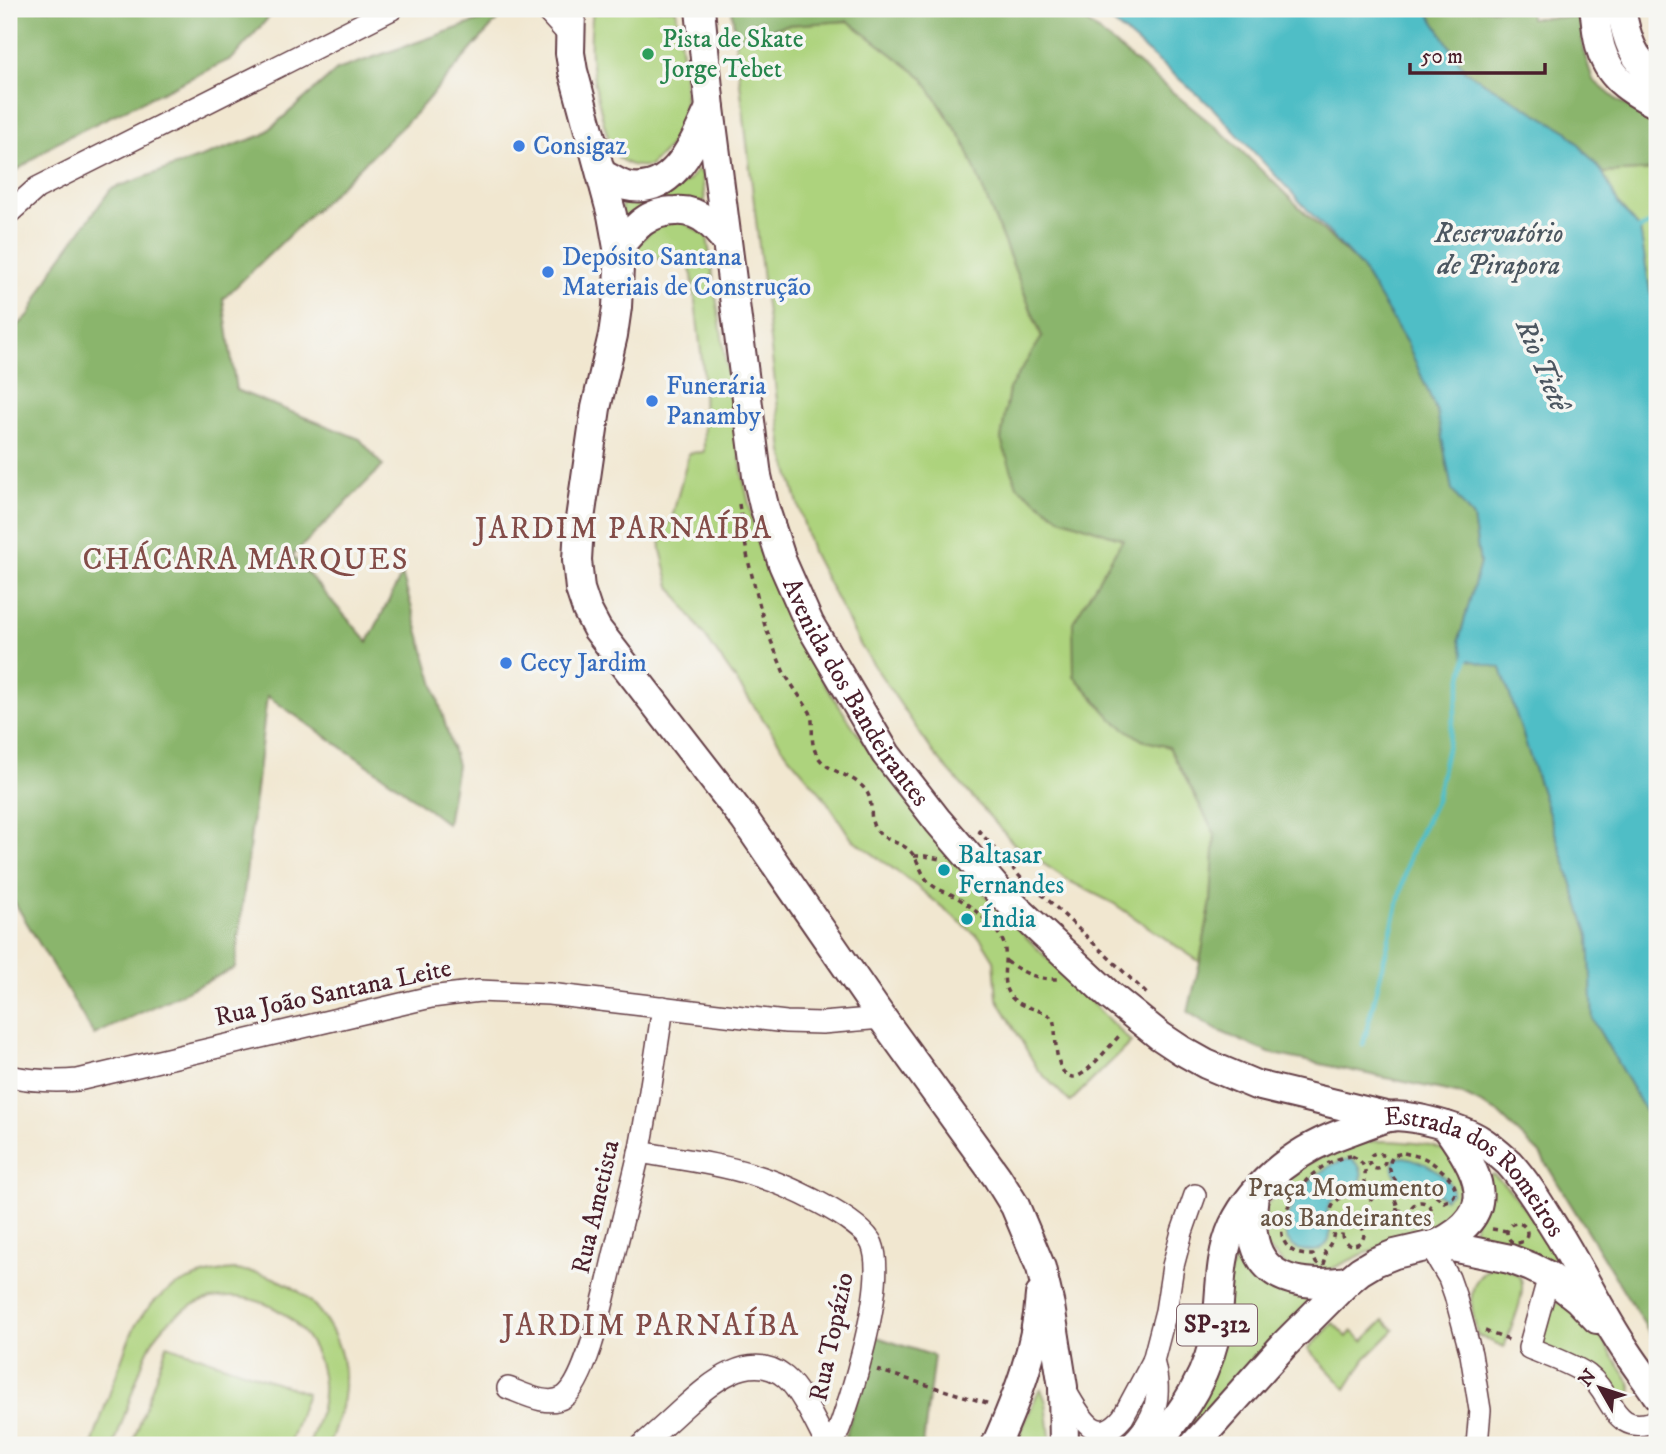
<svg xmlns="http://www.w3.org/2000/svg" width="1666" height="1454" viewBox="0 0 1666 1454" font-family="'IM FELL DW Pica',serif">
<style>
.green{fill:#add37d;stroke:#7c7954;stroke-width:2}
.forest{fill:#8ab56c;stroke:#6a6a4c;stroke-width:2}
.water{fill:#4fbec6;stroke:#4c6e78;stroke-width:2}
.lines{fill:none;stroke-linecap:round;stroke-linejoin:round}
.stream{stroke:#4fbec6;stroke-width:5}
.minor-casing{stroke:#633d44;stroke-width:24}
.major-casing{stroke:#633d44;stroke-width:32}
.path{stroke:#633d44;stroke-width:3.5;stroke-dasharray:5 5;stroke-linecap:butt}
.minor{stroke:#fff;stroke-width:21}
.major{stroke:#fff;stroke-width:28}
.leisure-dot{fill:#2e9e5b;stroke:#f6f6f2;stroke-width:2.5}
.shop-dot{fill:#3f7fe0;stroke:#f6f6f2;stroke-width:2.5}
.culture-dot{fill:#0f9aa8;stroke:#f6f6f2;stroke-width:2.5}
.labels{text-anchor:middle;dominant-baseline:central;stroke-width:7;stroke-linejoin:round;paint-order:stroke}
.shield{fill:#f6f6f2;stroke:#7e6067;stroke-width:2}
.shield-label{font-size:24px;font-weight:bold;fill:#4a1f2b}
.leisure-label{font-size:26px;fill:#27864d;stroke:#f6f6f2;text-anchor:start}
.shop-label{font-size:26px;fill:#366cbe;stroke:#f6f6f2;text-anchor:start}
.street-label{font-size:26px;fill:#4a1f2b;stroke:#f6f6f2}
.culture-label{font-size:26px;fill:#0d838f;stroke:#f6f6f2;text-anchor:start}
.park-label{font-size:26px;fill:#685544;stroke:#f6f6f2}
.water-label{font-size:28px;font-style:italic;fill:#4c5761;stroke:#f6f6f2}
.quarter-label{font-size:30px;letter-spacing:2px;fill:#834c48;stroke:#f6f6f2}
</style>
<rect width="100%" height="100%" fill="#f6f6f2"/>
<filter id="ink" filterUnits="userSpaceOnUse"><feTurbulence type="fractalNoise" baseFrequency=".0143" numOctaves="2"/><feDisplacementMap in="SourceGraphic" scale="14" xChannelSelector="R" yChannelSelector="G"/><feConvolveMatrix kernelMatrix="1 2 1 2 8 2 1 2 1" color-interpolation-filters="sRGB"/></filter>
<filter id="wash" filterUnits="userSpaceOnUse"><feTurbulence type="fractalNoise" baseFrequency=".00686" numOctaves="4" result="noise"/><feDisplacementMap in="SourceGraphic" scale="28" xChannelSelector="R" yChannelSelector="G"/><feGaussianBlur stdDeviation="1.57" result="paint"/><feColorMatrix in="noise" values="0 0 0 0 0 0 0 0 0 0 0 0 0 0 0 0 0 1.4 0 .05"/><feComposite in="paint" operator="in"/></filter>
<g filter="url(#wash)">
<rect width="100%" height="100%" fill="#f1e7d0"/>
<!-- green -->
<g class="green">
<path d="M593 9H676C680 48 694 101 675 138 670 148 658 157 650 166 638 167 628 166 619 158 606 148 593 77 591 58 590 42 591 25 593 9Z"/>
<path d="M848 21 922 77 964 142 1042 338 1009 389 1001 440 1060 518 1123 539 1074 622 1142 740 1169 747 1215 834 1211 902 1200 962 1113 903 1071 882 1015 845 934 754 861 646 812 552 783 452 735 40 786 25Z"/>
<path d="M697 170 702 173 705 201 627 221 621 212 623 198 636 201 677 188 689 180Z"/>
<path d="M1657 170V308L1650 291 1640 229 1619 205 1603 173Z"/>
<path d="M679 220 707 236 743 477 759 549 823 682 884 772 992 903 1131 1042 1070 1102 1038 1070 997 998 994 960 981 939 914 884 851 838 824 797 788 755 670 586 661 550 660 534 672 518 689 453 704 452 703 370 692 275 684 254 628 265 629 255 655 226Z"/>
<path d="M1375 1141C1400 1141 1454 1141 1465 1170 1468 1179 1467 1193 1468 1203L1449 1227 1363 1254 1323 1273 1293 1272 1264 1245 1266 1206 1297 1171 1323 1155 1345 1146Z"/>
<path d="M1493 1174C1521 1197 1537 1227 1556 1257L1555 1263 1471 1237 1489 1175Z"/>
<path d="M1240 1246H1245L1312 1294 1313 1297 1200 1420 1179 1445H1164Z"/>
<path d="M1498 1265C1504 1268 1514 1271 1519 1276 1530 1288 1509 1332 1504 1347L1477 1335C1471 1307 1463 1277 1498 1265Z"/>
<path d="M234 1270C249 1271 263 1273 276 1279 319 1296 347 1342 344 1388 343 1408 335 1426 329 1445H309C316 1425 325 1405 323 1383 315 1300 214 1266 160 1331 147 1346 142 1366 135 1384 128 1405 121 1425 114 1445H92C100 1421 108 1397 117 1373 123 1356 128 1338 137 1323 159 1287 195 1273 234 1270Z"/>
<path d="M1561 1300 1587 1316 1630 1383 1632 1390 1624 1410 1534 1346 1548 1310Z"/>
<path d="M1384 1320 1394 1330 1365 1359 1346 1389 1308 1349 1333 1323 1347 1337 1352 1331 1363 1341Z"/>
<path d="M167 1345 307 1393 289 1445H132Z"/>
<path d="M1041 1389 1046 1402 1051 1445H1015L1038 1392Z"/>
</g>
<!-- forest -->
<g class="forest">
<path d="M9 9H276L233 58 57 142 9 176Z"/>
<path d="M732 9H1071L1225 135 1361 267 1408 345 1437 412 1452 490 1473 518 1480 563 1459 640 1501 668 1589 936 1593 1020 1657 1131V1345L1540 1154 1497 1112 1461 1094 1269 1053 1217 1030 1188 1012 1200 962 1211 902 1215 834 1169 747 1142 740 1114 721 1074 676 1073 622 1123 539 1060 518 1017 486 1001 440 1009 389 1042 337 964 142 922 77 848 21 786 25 735 40Z"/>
<path d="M1426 9H1530V18L1582 17 1583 49 1593 80 1618 101 1648 117 1657 119V170L1603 173 1568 132 1465 71Z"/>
<path d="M504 12 415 114 223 299 236 390 360 439 383 466 292 556 368 642 402 574 457 765 447 824 398 786 267 696 235 968 94 1035 9 893V334L29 315 54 267 111 189 263 135 337 70Z"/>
<path d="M874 1336 934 1356 923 1445H843Z"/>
</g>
<!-- water -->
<g class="water">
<path d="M1097 9H1426L1465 71 1568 132 1603 173 1619 205 1640 229 1650 291 1657 308V1131L1593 1020 1589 936 1501 668 1465 659 1459 640 1480 563 1473 518 1452 490 1437 412 1408 345 1361 267 1211 106Z"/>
<path d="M1404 1157C1420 1160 1452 1174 1452 1193L1444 1199 1423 1183 1419 1181 1402 1182C1394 1175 1389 1168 1396 1158Z"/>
<path d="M1351 1159C1360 1164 1363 1171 1361 1181 1352 1191 1332 1194 1328 1207 1324 1222 1338 1237 1322 1248 1317 1252 1308 1252 1301 1250 1265 1239 1299 1188 1317 1175 1327 1167 1339 1160 1351 1159Z"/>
</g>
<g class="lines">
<!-- stream -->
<g class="stream">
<path d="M1635 231 1657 221"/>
<path d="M1363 1045 1410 854 1436 800 1467 654"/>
</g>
</g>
</g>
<g filter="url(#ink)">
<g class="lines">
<defs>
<g id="minor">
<path d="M545 9 570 36"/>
<path d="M9 213 37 188 392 9"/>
<path d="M9 1076C32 1081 54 1082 78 1080L431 997 479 991 549 994 786 1022 822 1023 882 1018"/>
<path d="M639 1152C677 1159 717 1163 754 1175 782 1183 861 1218 872 1244 888 1283 849 1405 833 1445"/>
<path d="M1430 1246 1449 1278 1455 1295 1471 1354 1480 1410 1477 1445"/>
<path d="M1549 1276 1529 1348C1548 1356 1571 1363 1588 1375 1613 1394 1613 1439 1657 1420"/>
<path d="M1063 1387C1078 1410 1094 1452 1123 1417L1153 1361 1166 1311 1173 1266 1182 1232 1195 1195"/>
<path d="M508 1388C524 1394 548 1407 564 1397 587 1381 604 1297 611 1268 620 1228 631 1189 640 1149 649 1102 656 1054 663 1007"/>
<path d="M642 1445C656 1433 669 1421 682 1409 709 1385 749 1348 785 1377 801 1390 817 1426 827 1445"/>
<path d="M1129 1445C1156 1420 1163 1397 1153 1361"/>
</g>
<g id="major">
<path d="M571 9 570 53 573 71 612 215 618 248 619 267 617 307 613 335 596 408 579 526 577 560 580 589 587 610 597 629 745 820 882 1018 997 1177 1015 1206 1041 1268 1050 1306 1063 1387 1064 1445"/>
<path id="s1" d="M700 9 710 108 757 476 764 506 783 564 809 623 840 676 886 754 938 821 1000 893 1109 995 1160 1036 1181 1050 1206 1064 1256 1085 1390 1117"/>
<path d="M1594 9C1596 18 1596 27 1598 36 1604 74 1625 88 1657 104"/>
<path d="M1621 9C1626 36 1632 61 1657 76"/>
<path d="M602 174C610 178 618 184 626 186 674 197 694 142 710 108"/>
<path d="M618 248C635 227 648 211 676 211 687 210 698 214 707 221 714 226 720 234 726 241"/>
<path d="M1254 1195C1243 1269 1279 1290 1348 1281"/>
<path d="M1438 1244C1503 1211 1478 1172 1446 1126"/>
<path d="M996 1445C1017 1398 1037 1347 1040 1295"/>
<path id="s2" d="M1155 1445C1185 1410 1210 1372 1217 1325 1221 1292 1219 1257 1233 1226 1256 1179 1301 1147 1349 1131 1362 1127 1375 1120 1389 1117 1409 1113 1463 1129 1480 1140 1490 1146 1500 1155 1509 1163 1529 1185 1544 1212 1560 1237 1583 1275 1602 1315 1627 1352 1636 1366 1647 1380 1657 1395"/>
<path d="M1194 1445 1284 1345 1348 1281 1360 1271 1375 1262 1395 1254 1438 1244 1510 1259 1531 1267 1549 1276 1578 1299 1597 1319"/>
</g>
</defs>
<!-- minor casing -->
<use href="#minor" class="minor-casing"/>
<!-- major casing -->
<use href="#major" class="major-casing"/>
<!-- path -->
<g class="path">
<path d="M739 504 748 560 765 626 784 673 810 712C815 725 809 740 816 753 824 772 850 773 863 787 877 801 866 819 877 831 885 841 900 842 909 850 920 860 920 876 932 885 939 891 948 892 956 897 970 905 991 923 1000 936 1013 954 996 980 1011 997 1023 1010 1041 1007 1053 1019 1057 1033 1054 1048 1059 1062 1061 1071 1068 1080 1078 1076 1090 1071 1112 1043 1121 1034"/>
<path d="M978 830 1022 879 1045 897 1148 995"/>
<path d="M914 856H925L940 859"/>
<path d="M1006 961C1023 973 1038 980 1059 979"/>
<path d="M1404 1153C1412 1155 1419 1156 1426 1159 1439 1166 1473 1193 1444 1202L1422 1186 1418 1184 1400 1185C1391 1177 1385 1166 1394 1155Z"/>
<circle cx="1377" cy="1161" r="8"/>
<path d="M1352 1156C1359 1159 1364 1163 1365 1172 1368 1196 1335 1191 1331 1210 1329 1216 1330 1215 1332 1221 1336 1233 1333 1242 1325 1251L1326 1258 1324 1264 1318 1265 1316 1263 1313 1255C1308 1255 1302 1255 1297 1253 1261 1237 1297 1185 1317 1171 1327 1163 1339 1157 1352 1156Z"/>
<path d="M1361 1188 1372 1198"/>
<circle cx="1383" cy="1207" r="14"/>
<path d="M1392 1197 1400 1185"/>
<circle cx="1421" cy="1213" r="11"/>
<path d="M1397 1210 1410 1212"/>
<circle cx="1517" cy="1233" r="10"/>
<circle cx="1353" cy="1234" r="11"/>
<path d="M1359 1225 1372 1217"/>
<path d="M1492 1229 1507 1231"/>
<path d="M1485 1331 1511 1341"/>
<path d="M877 1370 990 1404"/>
</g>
<!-- minor -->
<use href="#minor" class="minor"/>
<!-- major -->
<use href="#major" class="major"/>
</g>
</g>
<!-- markers -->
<circle class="leisure-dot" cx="648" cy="54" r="7"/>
<g class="shop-dot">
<circle cx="519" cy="146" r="7"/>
<circle cx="548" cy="272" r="7"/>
<circle cx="652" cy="401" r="7"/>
<circle cx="506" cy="663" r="7"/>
</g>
<g class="culture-dot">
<circle cx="944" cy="870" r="7"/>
<circle cx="967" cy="919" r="7"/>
</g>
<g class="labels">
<!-- shield labels -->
<rect class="shield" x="1177" y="1304.5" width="80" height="41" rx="5"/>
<g class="shield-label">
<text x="1217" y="1325">SP-312</text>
</g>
<!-- leisure labels -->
<g class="leisure-label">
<text x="662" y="39">Pista de Skate<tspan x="662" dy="30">Jorge Tebet</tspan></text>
</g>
<!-- shop labels -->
<g class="shop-label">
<text x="533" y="146">Consigaz</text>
<text x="562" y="257">Depósito Santana<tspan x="562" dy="30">Materiais de Construção</tspan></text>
<text x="666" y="386">Funerária<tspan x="666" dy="30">Panamby</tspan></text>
<text x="520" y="663">Cecy Jardim</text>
</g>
<!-- street labels -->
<g class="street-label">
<text stroke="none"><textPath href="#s1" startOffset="710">Avenida dos Bandeirantes</textPath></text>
<text transform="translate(333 993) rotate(-12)">Rua João Santana Leite</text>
<text stroke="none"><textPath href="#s2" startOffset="541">Estrada dos Romeiros</textPath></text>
<text transform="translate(596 1207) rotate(-77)">Rua Ametista</text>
<text transform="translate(832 1337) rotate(-78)">Rua Topázio</text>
</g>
<!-- culture labels -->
<g class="culture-label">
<text x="958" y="855">Baltasar<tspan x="958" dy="30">Fernandes</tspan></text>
<text x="981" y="919">Índia</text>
</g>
<!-- park labels -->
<g class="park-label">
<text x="1346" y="1188">Praça Momumento<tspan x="1346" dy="30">aos Bandeirantes</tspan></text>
</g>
<!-- water labels -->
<g class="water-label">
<text x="1499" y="233">Reservatório<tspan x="1499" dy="32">de Pirapora</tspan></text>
<text transform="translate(1542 365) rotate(67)">Rio Tietê</text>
</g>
<!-- quarter labels -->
<g class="quarter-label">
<text x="624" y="529">JARDIM PARNAÍBA</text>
<text x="246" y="560">CHÁCARA MARQUES</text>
<text x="651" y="1326">JARDIM PARNAÍBA</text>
</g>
</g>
<!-- margin -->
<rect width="1666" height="1454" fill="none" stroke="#f6f6f2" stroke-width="35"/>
<!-- north arrow -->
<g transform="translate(1600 1388) rotate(309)" stroke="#f6f6f2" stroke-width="5" paint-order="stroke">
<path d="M0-5L12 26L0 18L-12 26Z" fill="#4a1f2b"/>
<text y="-10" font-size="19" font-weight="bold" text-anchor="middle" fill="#4a1f2b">N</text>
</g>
<!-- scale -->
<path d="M1410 63v10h135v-10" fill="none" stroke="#4a1f2b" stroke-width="3.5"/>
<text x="1421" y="63" font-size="21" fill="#4a1f2b" stroke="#f6f6f2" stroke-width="5" paint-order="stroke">50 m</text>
</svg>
